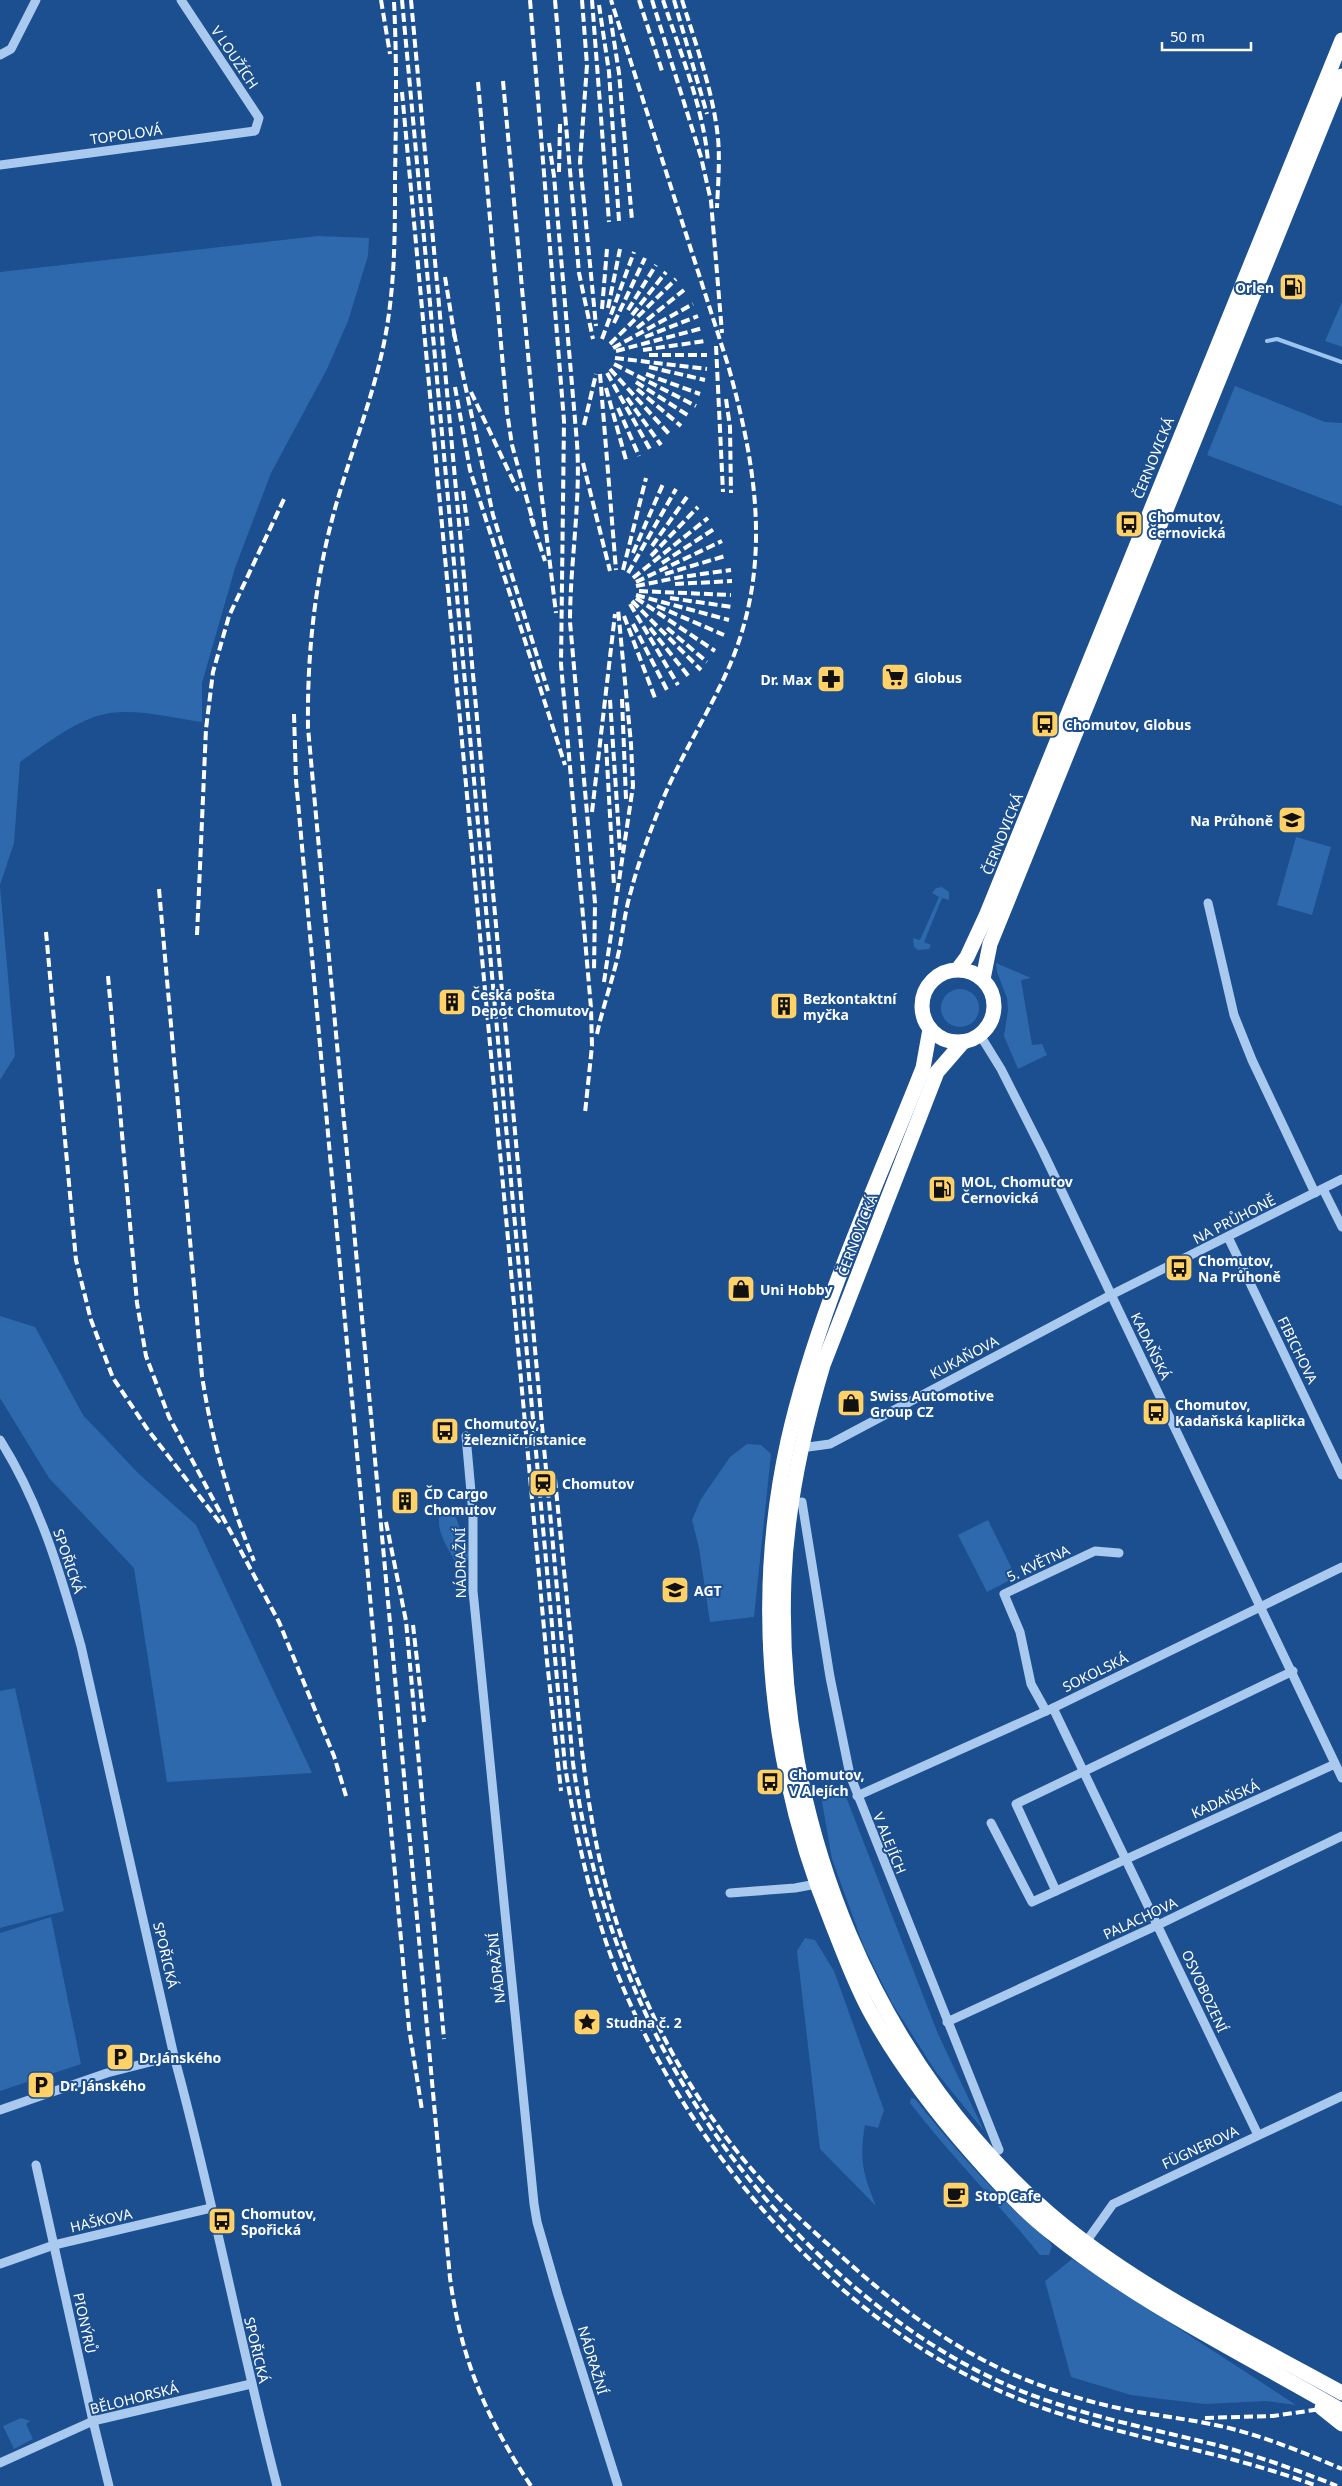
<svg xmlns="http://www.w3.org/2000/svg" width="1342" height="2486" viewBox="0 0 1342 2486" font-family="'Noto Sans',sans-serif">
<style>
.green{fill:#2e69ad}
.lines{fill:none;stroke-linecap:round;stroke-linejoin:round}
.stream{stroke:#9cc4f0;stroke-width:4}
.minor{stroke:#a9c9ee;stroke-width:9}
.highway{stroke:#fff;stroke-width:15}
.rail{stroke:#fff;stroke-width:4;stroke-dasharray:9 4;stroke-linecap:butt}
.labels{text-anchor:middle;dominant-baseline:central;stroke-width:4;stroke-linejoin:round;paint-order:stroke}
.street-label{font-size:14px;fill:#fff;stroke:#1b4f8f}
.poi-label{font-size:14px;font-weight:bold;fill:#fff;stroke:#1b4f8f;text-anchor:start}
</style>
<rect width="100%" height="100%" fill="#1b4f8f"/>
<!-- green -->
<g class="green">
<path d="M318 236 369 238 368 256 348 321 327 369 271 473 235 568 202 683V722C173 718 139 709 110 713 78 718 46 744 20 762L14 843 0 885V272Z"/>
<path d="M1342 302V347L1325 341Z"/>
<path d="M1235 386 1325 422 1342 423V506L1207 455Z"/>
<path d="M1296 837 1331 847 1312 915 1277 905Z"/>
<path d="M0 886 15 1056 0 1080Z"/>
<path d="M942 887 949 892V900L942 898 924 942 931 945 929 949 918 950 914 947 913 938 920 940 939 897 932 893 936 888Z"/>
<path d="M996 963 1031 978 1021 980 1032 1045 1042 1044 1047 1055 1018 1069 1004 1036 1008 1010 1007 998 997 972Z"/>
<circle cx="960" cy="1008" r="19"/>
<path d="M0 1316 35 1327 83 1415 138 1473 196 1525 312 1773 167 1782 134 1568 49 1478 0 1398Z"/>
<path d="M747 1444 761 1445 771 1454 754 1617 710 1622 699 1548 692 1520 701 1499 730 1457Z"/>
<path d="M448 1509 455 1515 469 1553V1558L463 1564 456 1563C448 1548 435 1531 440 1513Z"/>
<path d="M988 1520 1016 1577 987 1592 958 1535Z"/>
<path d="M15 1688 64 1911 0 1928V1691Z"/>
<path d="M843 1789 938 2034 984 2131 936 2072 892 2003 864 1947 832 1859 821 1796Z"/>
<path d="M51 1917 81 2064 0 2091V1933Z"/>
<path d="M805 1938 815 1940 834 1971 884 2110 878 2128 865 2125C859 2160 863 2174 876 2206L820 2149 797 1951Z"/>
<path d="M911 2098 915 2099C956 2150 998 2199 1049 2241L1052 2246 1049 2255H1040C998 2203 951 2156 910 2103Z"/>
<path d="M1072 2259 1296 2405 1266 2401 1205 2404 1162 2399 1131 2395 1071 2377 1045 2281Z"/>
<path d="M21 2418 30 2421 26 2424 33 2439 14 2449 3 2426Z"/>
</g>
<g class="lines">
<!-- stream -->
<path class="stream" d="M1267 341 1277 339 1342 362"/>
<!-- minor -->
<g class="minor">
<path d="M0 55 11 49 36 0"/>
<path d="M0 165 255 131 259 118 181 0"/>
<path d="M1208 903 1234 1015 1252 1060 1315 1193"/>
<path d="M980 1035 1001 1069 1043 1152 1342 1778"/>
<path d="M1323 1189 1342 1227"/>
<path d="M1228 1237 1342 1475"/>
<path d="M466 1436 473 1514V1591L534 2204 537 2222 558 2295 618 2486"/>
<path d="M0 1440C40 1503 61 1575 81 1646L174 2056C213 2198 240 2343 277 2486"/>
<path d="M801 1448 830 1444 1111 1295 1342 1179"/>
<path d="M802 1502 830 1677 850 1775 999 2150"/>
<path d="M1053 1708 1258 2135"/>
<path d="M1046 1711 1031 1684 1020 1632 1004 1594 1095 1551 1119 1553"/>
<path d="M857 1796 1053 1708 1342 1567"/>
<path d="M991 1823 1032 1902 1335 1764"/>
<path d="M1056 1891 1016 1804 1293 1671"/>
<path d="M730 1893 795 1888 822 1883"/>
<path d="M947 2022 1158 1925 1342 1836"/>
<path d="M0 2110 107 2073 174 2056"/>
<path d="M36 2165 93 2421 109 2486"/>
<path d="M1086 2242 1113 2204 1342 2096"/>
<path d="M0 2264 54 2245 211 2208"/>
<path d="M0 2463 93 2421 251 2384"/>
</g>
<!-- highway -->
<g class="highway">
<path d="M958 969 967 957 986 916 1342 40"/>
<circle cx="958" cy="1006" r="36"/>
<path d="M983 979 990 944 1342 76"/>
<path d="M930 1029 923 1068C875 1190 817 1312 788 1441 752 1605 770 1772 833 1926 845 1956 856 1987 872 2015 900 2065 934 2110 972 2153 997 2181 1022 2210 1052 2233 1140 2304 1244 2354 1342 2411"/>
<path d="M963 1042 937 1072 823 1365C802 1435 787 1506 784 1578 774 1819 875 2071 1063 2225 1147 2293 1248 2341 1342 2393"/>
<path d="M1322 2408 1342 2424"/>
</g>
<!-- rail -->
<g class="rail">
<path d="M381 0 390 54"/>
<path d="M402 0 565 1766C577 1841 593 1914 622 1985 695 2159 845 2332 1024 2401 1119 2438 1222 2450 1317 2486"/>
<path d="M411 0 573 1763C600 1961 687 2135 835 2270 886 2316 942 2356 1005 2384 1074 2415 1151 2428 1224 2447 1263 2458 1300 2471 1337 2486"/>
<path d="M530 0 564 421 561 664 591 1008 592 1046 585 1113"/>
<path d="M555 0 579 273 593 339"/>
<path d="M582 0 587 65 580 162 596 326"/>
<path d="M592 0 609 222"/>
<path d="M639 0 663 74"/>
<path d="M652 0 701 157 711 201 722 333"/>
<path d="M663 0C680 52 703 106 708 161"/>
<path d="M674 0 707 114"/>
<path d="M682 0C696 45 713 91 718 138 720 161 718 185 717 208"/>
<path d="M394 2C397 61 396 120 395 180 395 233 395 285 385 338 374 395 352 449 336 505 315 579 307 652 308 728L450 2278C461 2359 486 2418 531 2486"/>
<path d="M599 5 609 72 619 221"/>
<path d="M610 15 619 73 632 220"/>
<path d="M503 81 539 474 556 613"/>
<path d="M478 82 507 412 512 445 534 525"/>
<path d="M402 92 547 1661 561 1791"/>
<path d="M549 143 554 176 577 443C581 503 570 562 570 622L595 903 594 972"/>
<path d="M559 172 560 124"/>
<path d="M445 277 455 339"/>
<path d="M608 308 620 249"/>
<path d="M602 309 607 249"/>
<path d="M628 310 656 265"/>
<path d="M632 315 666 272"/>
<path d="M614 323 645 258"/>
<path d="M637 328 684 290"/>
<path d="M454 333 493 515 548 691"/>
<path d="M645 337 698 316"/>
<path d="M602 339 634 252"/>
<path d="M610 344 676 279"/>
<path d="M716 346 723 492"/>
<path d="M613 348 693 304"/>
<path d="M643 350 705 341"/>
<path d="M616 351 703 328"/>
<path d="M649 355H707"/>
<path d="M615 358 707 369"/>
<path d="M614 364 696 406"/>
<path d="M649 367 705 380"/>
<path d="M610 369 671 436"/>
<path d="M607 373 651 451"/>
<path d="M600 374 616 570"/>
<path d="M646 374 700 394"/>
<path d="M636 382 689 416"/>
<path d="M455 387 470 470 565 765"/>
<path d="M606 388 626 460"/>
<path d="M637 389 681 426"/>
<path d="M471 392 518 491"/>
<path d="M627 398 661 445"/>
<path d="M726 399 730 427 731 493"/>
<path d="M618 408 639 456"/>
<path d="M584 425 596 374"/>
<path d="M583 463 610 571"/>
<path d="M463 491 468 530"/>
<path d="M531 518 545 561"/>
<path d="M652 546 687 497"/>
<path d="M633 553 663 484"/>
<path d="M651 556 698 507"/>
<path d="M662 563 714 529"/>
<path d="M623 570 646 478"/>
<path d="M628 573 676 489"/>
<path d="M665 574 725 556"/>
<path d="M633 578 708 518"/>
<path d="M636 582 722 541"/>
<path d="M675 584 732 581"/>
<path d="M636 586 681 577 731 570"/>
<path d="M639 591 731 595"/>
<path d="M636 595 729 620"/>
<path d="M636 598 715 651"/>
<path d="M670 598 732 607"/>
<path d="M632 601 701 670"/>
<path d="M630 604 678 685"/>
<path d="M657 606 724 635"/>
<path d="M624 616 655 698"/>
<path d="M633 624 667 690"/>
<path d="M650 628 690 678"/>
<path d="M667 628 707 662"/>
<path d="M622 699 626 799"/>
<path d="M610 700 620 850"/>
<path d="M294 714 296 780 409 2028 422 2110"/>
<path d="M606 744 614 886"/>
<path d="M592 812 615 614"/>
<path d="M159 889 202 1376C212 1441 229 1500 254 1561"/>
<path d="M46 932 76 1260 91 1320 113 1378 148 1430 221 1524"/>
<path d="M197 935 206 729 213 672 229 616 284 499"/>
<path d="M108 976 137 1303 146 1356 169 1417 279 1622 334 1756 346 1796"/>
<path d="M604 982 633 786 631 744 618 609"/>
<path d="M597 1034C603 1006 613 979 619 951 623 931 625 911 631 891 639 860 651 829 663 799 683 751 712 708 732 660 772 561 756 465 728 365L611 0"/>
<path d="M555 1479C561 1540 567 1601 573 1662 580 1737 587 1813 606 1886 633 1989 685 2093 755 2173 778 2199 805 2224 831 2247 886 2297 942 2343 1010 2373 1051 2391 1094 2404 1138 2412 1169 2417 1199 2421 1229 2428 1268 2438 1305 2453 1342 2469"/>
<path d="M386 1522 406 1621 444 2039"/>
<path d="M413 1625 424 1722"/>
<path d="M1205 2418 1273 2416 1342 2406"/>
</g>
</g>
<!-- icons -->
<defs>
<symbol id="fuel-square" viewBox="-11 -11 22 22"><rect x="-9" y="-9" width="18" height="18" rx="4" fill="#ffd166" stroke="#1b4f8f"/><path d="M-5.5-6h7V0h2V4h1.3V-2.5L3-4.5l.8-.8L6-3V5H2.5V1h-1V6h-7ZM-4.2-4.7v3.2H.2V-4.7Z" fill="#111"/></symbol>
<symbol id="bus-square" viewBox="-11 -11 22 22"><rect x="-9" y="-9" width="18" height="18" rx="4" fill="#ffd166" stroke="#1b4f8f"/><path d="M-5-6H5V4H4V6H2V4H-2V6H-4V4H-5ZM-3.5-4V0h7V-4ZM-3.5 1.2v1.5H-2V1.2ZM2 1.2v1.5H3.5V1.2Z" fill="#111"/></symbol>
<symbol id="supermarket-square" viewBox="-11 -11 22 22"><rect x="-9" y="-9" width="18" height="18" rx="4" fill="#ffd166" stroke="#1b4f8f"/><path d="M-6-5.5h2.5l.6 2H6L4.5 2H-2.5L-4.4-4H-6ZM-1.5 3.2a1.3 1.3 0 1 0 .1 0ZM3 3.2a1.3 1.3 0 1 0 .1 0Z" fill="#111"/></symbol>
<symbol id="pharmacy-square" viewBox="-11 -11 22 22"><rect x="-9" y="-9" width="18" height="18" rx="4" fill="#ffd166" stroke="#1b4f8f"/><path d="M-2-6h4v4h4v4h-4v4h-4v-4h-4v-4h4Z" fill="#111"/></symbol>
<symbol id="school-square" viewBox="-11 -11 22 22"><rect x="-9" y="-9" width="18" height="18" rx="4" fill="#ffd166" stroke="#1b4f8f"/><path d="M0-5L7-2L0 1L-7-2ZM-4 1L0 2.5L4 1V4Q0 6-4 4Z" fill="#111"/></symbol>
<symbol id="building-square" viewBox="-11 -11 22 22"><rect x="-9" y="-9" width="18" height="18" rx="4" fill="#ffd166" stroke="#1b4f8f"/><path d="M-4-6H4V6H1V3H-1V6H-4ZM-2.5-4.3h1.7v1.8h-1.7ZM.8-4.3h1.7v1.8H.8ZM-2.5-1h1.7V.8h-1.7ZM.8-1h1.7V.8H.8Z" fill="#111"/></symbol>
<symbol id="shop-square" viewBox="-11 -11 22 22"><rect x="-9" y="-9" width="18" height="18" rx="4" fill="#ffd166" stroke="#1b4f8f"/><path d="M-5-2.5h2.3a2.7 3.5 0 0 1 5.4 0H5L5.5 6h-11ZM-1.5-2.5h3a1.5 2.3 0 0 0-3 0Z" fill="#111"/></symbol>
<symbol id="station-square" viewBox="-11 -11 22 22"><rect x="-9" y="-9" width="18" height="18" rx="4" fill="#ffd166" stroke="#1b4f8f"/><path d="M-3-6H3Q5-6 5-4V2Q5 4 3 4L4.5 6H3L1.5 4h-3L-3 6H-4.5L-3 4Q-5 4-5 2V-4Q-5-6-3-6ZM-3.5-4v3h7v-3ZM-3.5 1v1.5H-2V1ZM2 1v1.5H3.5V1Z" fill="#111"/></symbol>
<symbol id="sight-square" viewBox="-11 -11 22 22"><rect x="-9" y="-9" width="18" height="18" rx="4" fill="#ffd166" stroke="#1b4f8f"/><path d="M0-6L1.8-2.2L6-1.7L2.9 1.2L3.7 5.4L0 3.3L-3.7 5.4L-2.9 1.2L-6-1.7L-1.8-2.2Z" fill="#111"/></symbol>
<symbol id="parking-square" viewBox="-11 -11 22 22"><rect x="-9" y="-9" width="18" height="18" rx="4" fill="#ffd166" stroke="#1b4f8f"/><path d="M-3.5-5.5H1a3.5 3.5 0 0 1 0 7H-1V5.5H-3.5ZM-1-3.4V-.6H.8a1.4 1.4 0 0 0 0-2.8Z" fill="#111"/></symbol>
<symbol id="cafe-square" viewBox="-11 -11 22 22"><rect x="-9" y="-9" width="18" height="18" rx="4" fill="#ffd166" stroke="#1b4f8f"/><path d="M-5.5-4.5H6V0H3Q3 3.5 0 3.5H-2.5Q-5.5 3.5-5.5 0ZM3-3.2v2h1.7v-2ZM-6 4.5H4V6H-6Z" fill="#111"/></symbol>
</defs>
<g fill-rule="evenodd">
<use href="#fuel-square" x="1277" y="271" width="32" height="32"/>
<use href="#bus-square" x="1113" y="508" width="32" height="32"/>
<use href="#supermarket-square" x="879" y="661" width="32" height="32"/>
<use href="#pharmacy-square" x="815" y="663" width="32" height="32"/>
<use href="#bus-square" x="1029" y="708" width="32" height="32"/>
<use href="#school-square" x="1276" y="804" width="32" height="32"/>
<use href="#building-square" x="436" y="986" width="32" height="32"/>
<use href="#building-square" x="768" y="990" width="32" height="32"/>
<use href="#fuel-square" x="926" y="1173" width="32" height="32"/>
<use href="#bus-square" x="1163" y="1252" width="32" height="32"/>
<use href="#shop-square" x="725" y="1273" width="32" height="32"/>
<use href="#shop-square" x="835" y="1387" width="32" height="32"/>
<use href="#bus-square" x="1140" y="1396" width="32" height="32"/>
<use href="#bus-square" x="429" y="1415" width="32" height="32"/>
<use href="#station-square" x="527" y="1467" width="32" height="32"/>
<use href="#building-square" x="389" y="1485" width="32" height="32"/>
<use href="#school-square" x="659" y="1574" width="32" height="32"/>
<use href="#bus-square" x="754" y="1766" width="32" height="32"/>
<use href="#sight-square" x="571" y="2006" width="32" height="32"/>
<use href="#parking-square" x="104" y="2041" width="32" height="32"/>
<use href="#parking-square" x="25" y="2069" width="32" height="32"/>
<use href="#cafe-square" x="940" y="2179" width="32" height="32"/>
<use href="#bus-square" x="206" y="2205" width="32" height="32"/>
</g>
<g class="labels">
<!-- street labels -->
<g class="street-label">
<text transform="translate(235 57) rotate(56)">V LOUŽÍCH</text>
<text transform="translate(126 134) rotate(-8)">TOPOLOVÁ</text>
<text transform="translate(1153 458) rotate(-68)">ČERNOVICKÁ</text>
<text transform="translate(1002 834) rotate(-68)">ČERNOVICKÁ</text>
<text transform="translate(1234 1219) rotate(-27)">NA PRŮHONĚ</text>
<text transform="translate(857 1235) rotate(-69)">ČERNOVICKÁ</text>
<text transform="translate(1151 1346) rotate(64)">KADAŇSKÁ</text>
<text transform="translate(1298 1350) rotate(64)">FIBICHOVA</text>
<text transform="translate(964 1357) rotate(-28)">KUKAŇOVA</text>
<text transform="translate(69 1561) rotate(71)">SPOŘICKÁ</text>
<text transform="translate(460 1563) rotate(-91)">NÁDRAŽNÍ</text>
<text transform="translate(1038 1563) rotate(-25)">5. KVĚTNA</text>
<text transform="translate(1095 1672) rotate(-26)">SOKOLSKÁ</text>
<text transform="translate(1225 1799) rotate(-24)">KADAŇSKÁ</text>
<text transform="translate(890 1843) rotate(68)">V ALEJÍCH</text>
<text transform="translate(1140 1918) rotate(-25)">PALACHOVA</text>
<text transform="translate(166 1955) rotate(77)">SPOŘICKÁ</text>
<text transform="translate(496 1968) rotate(-96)">NÁDRAŽNÍ</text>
<text transform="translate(1205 1991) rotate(65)">OSVOBOZENÍ</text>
<text transform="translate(1200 2147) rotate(-25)">FÜGNEROVA</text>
<text transform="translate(101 2220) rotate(-13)">HAŠKOVA</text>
<text transform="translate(85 2323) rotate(78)">PIONÝRŮ</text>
<text transform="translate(257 2350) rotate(77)">SPOŘICKÁ</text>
<text transform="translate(593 2360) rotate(73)">NÁDRAŽNÍ</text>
<text transform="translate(134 2398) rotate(-14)">BĚLOHORSKÁ</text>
</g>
<!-- poi labels -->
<g class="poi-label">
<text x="1274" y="287" text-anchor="end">Orlen</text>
<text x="1148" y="516">Chomutov,<tspan x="1148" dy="16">Černovická</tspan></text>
<text x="914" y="677">Globus</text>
<text x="812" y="679" text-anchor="end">Dr. Max</text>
<text x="1064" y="724">Chomutov, Globus</text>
<text x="1273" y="820" text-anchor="end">Na Průhoně</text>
<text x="471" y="994">Česká pošta<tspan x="471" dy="16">Depot Chomutov</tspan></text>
<text x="803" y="998">Bezkontaktní<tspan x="803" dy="16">myčka</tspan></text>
<text x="961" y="1181">MOL, Chomutov<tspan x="961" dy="16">Černovická</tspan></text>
<text x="1198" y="1260">Chomutov,<tspan x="1198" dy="16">Na Průhoně</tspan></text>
<text x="760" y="1289">Uni Hobby</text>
<text x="870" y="1395">Swiss Automotive<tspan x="870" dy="16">Group CZ</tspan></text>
<text x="1175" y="1404">Chomutov,<tspan x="1175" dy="16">Kadaňská kaplička</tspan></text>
<text x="464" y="1423">Chomutov,<tspan x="464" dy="16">železniční stanice</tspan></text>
<text x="562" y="1483">Chomutov</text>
<text x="424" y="1493">ČD Cargo<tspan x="424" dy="16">Chomutov</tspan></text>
<text x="694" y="1590">AGT</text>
<text x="789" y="1774">Chomutov,<tspan x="789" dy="16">V Alejích</tspan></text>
<text x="606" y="2022">Studna č. 2</text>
<text x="139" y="2057">Dr.Jánského</text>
<text x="60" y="2085">Dr. Jánského</text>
<text x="975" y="2195">Stop Cafe</text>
<text x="241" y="2213">Chomutov,<tspan x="241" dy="16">Spořická</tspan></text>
</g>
</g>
<!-- scale -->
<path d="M1162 42v8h89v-8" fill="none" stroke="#ffffff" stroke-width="2.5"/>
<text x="1170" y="42" font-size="15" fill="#ffffff" stroke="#1b4f8f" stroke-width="4" paint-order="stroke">50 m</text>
</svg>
